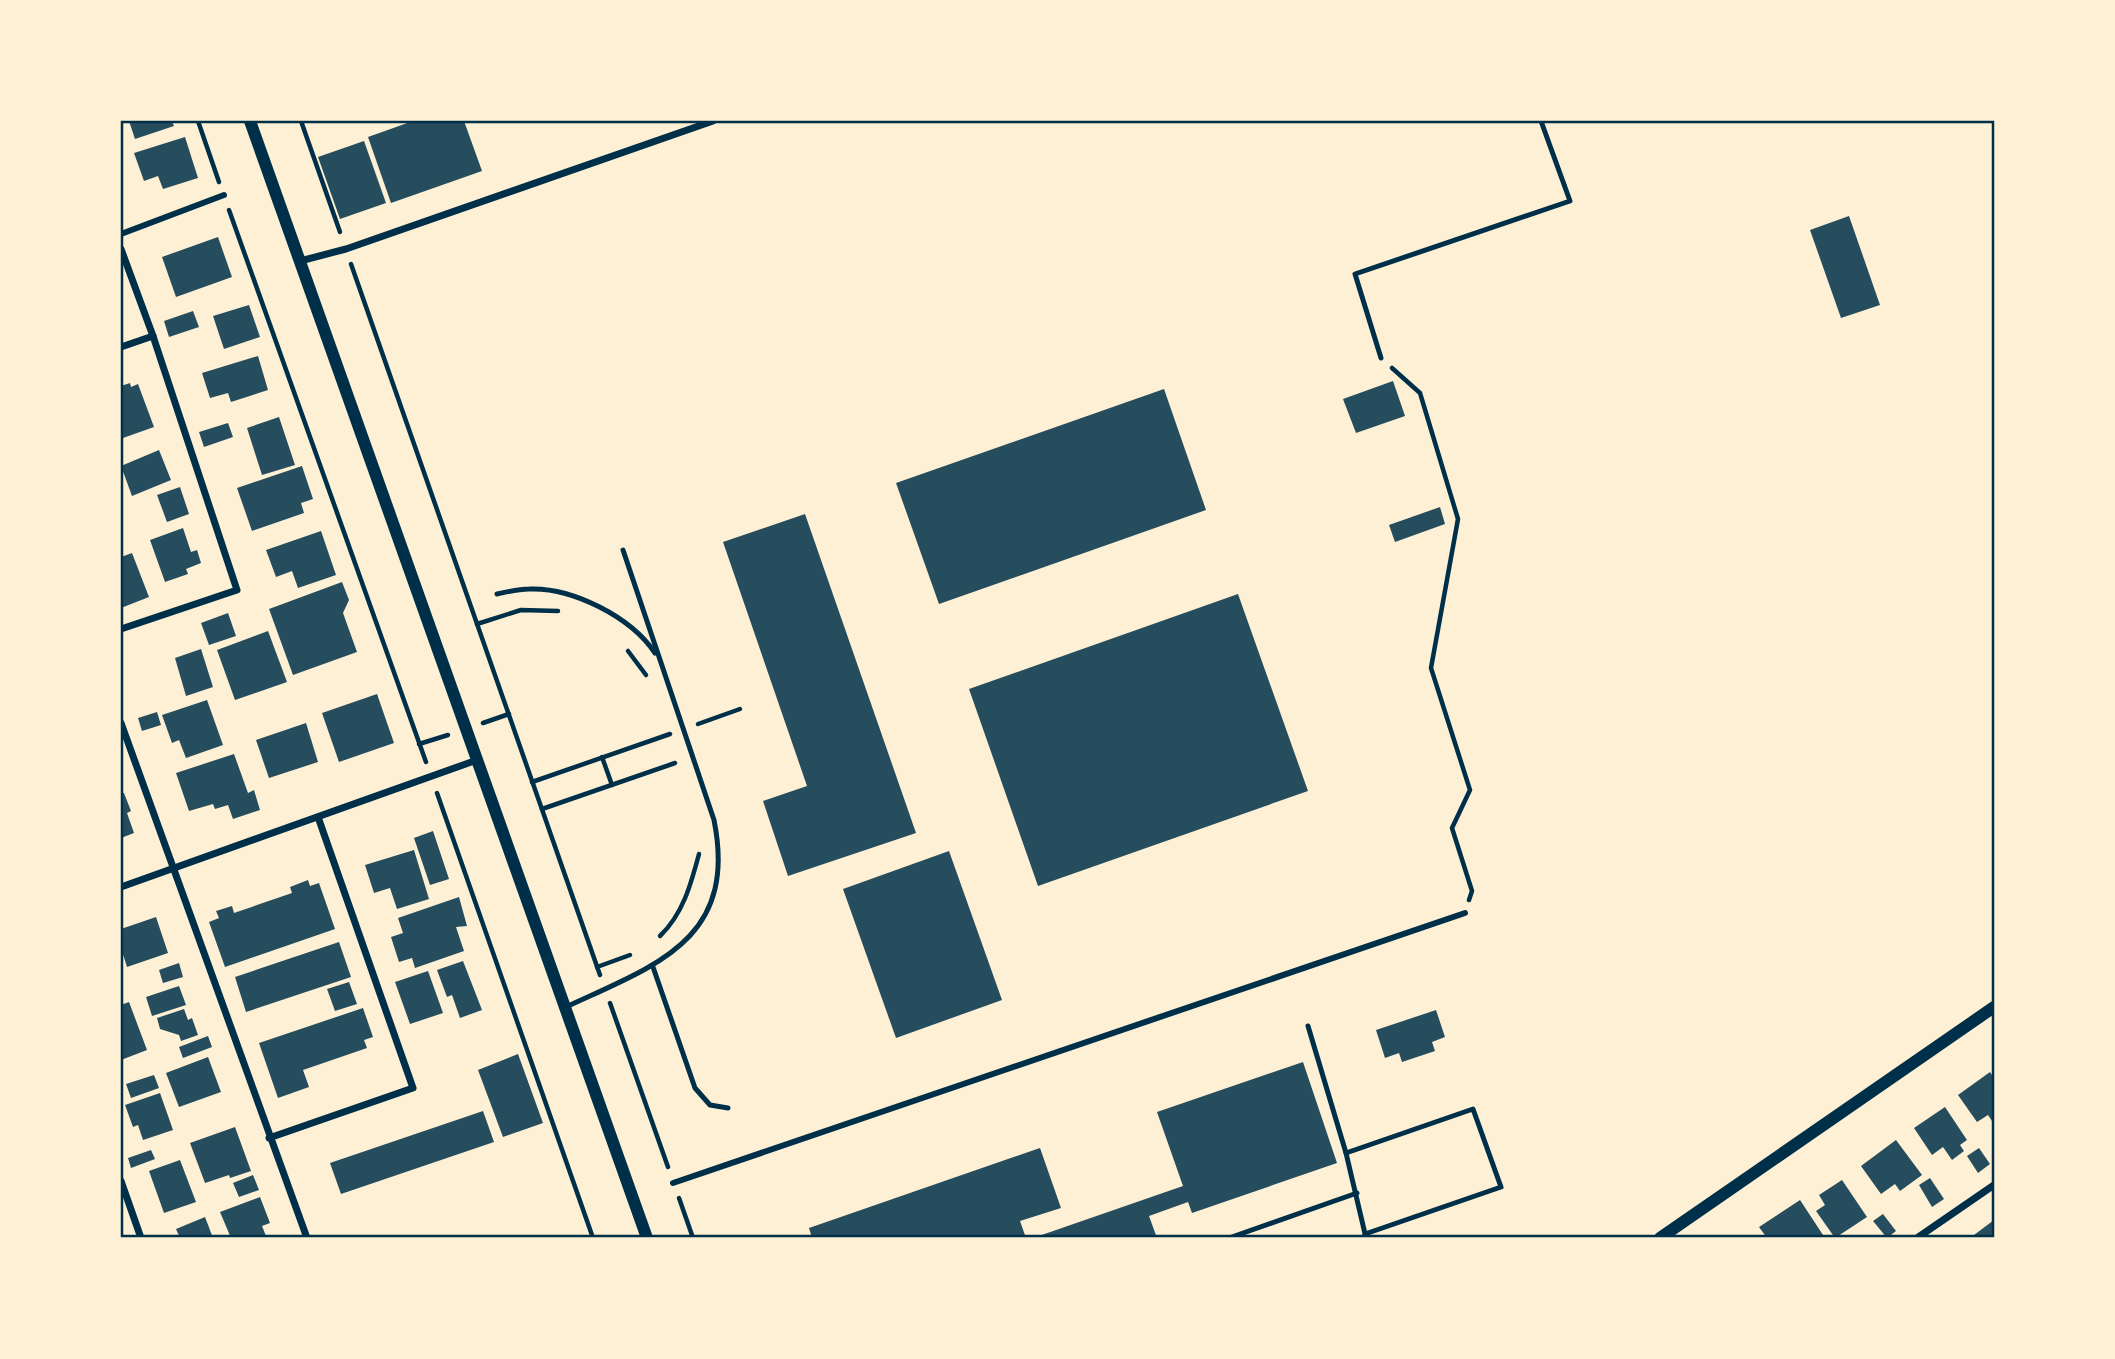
<svg xmlns="http://www.w3.org/2000/svg" width="2115" height="1359" viewBox="0 0 2115 1359" font-family="Mulish,sans-serif">
<style>
.building{fill:#264d5e}
.lines{fill:none;stroke-linecap:round;stroke-linejoin:round}
.path{stroke:#003049;stroke-width:4.5}
.service{stroke:#003049;stroke-width:5}
.pedestrian{stroke:#003049;stroke-width:6}
.minor{stroke:#003049;stroke-width:7}
.tertiary{stroke:#003049;stroke-width:12}
.neatline{fill:none;stroke:#003049;stroke-width:2.5}
</style>
<rect width="100%" height="100%" fill="#fdf0d5"/>
<!-- building -->
<g class="building">
<path d="M129 121H172L174 126 135 139Z"/>
<path d="M413 121H464L482 171 391 203 368 137Z"/>
<path d="M185 137 198 178 163 189 158 176 144 181 134 153Z"/>
<path d="M364 141 386 203 340 219 318 157Z"/>
<path d="M1849 216 1880 305 1841 318 1810 230Z"/>
<path d="M218 237 232 277 176 297 162 257Z"/>
<path d="M249 305 260 337 224 349 213 316Z"/>
<path d="M193 311 199 327 169 337 164 321Z"/>
<path d="M258 356 268 390 231 402 228 393 210 398 202 373Z"/>
<path d="M1393 381 1405 416 1356 433 1343 399Z"/>
<path d="M130 383 131 387 138 384 154 427 123 438 121 431V386Z"/>
<path d="M1164 389 1206 510 939 604 896 483Z"/>
<path d="M279 417 295 465 262 475 247 428Z"/>
<path d="M228 423 233 437 204 447 199 432Z"/>
<path d="M159 450 171 480 132 496 121 466Z"/>
<path d="M302 466 313 499 301 503 304 513 252 531 237 488Z"/>
<path d="M180 487 189 514 167 522 157 495Z"/>
<path d="M1440 507 1445 524 1395 542 1389 525Z"/>
<path d="M805 514 916 833 788 876 763 801 807 786 723 542Z"/>
<path d="M183 528 191 552 197 550 201 563 186 569 188 574 165 582 150 540Z"/>
<path d="M321 531 336 575 298 588 292 571 276 577 266 550Z"/>
<path d="M132 553 149 597 121 608V557Z"/>
<path d="M342 582 349 600 343 613 357 652 293 675 269 609Z"/>
<path d="M1238 594 1308 791 1038 886 969 689Z"/>
<path d="M228 613 236 636 209 645 201 623Z"/>
<path d="M268 631 287 682 235 700 217 650Z"/>
<path d="M201 649 213 687 186 696 175 658Z"/>
<path d="M377 694 394 743 339 762 322 713Z"/>
<path d="M207 700 223 745 186 758 179 740 172 743 162 715Z"/>
<path d="M157 712 161 725 142 731 138 718Z"/>
<path d="M306 723 318 762 269 778 256 740Z"/>
<path d="M234 754 248 793 254 790 260 810 233 819 228 805 215 809 213 804 189 811 176 773Z"/>
<path d="M124 793 131 811 127 813 134 833 121 838V794Z"/>
<path d="M433 831 449 879 430 885 414 838Z"/>
<path d="M414 850 429 899 397 909 390 888 374 893 365 865Z"/>
<path d="M949 851 1002 1000 896 1038 843 889Z"/>
<path d="M308 880 310 886 319 883 335 929 225 967 209 922 219 918 216 911 232 906 234 913 292 893 290 887Z"/>
<path d="M459 897 467 926 456 927 464 951 415 968 412 958 399 962 391 937 403 933 398 918Z"/>
<path d="M156 917 168 953 127 967 121 948V929Z"/>
<path d="M339 942 351 977 246 1012 235 977Z"/>
<path d="M463 961 482 1010 460 1018 452 995 447 997 437 970Z"/>
<path d="M179 963 183 977 163 983 159 970Z"/>
<path d="M428 971 443 1013 410 1024 395 982Z"/>
<path d="M349 982 357 1004 335 1011 327 989Z"/>
<path d="M179 986 186 1005 152 1016 146 997Z"/>
<path d="M129 1002 147 1050 121 1060V1005Z"/>
<path d="M363 1008 373 1037 364 1040 367 1048 303 1070 309 1087 278 1098 259 1043Z"/>
<path d="M184 1009 188 1020 192 1018 198 1035 181 1041 179 1035 160 1029 157 1018Z"/>
<path d="M1436 1010 1445 1037 1432 1042 1435 1051 1402 1062 1399 1053 1385 1058 1376 1030Z"/>
<path d="M208 1036 212 1047 183 1058 179 1047Z"/>
<path d="M518 1054 543 1123 503 1137 478 1070Z"/>
<path d="M208 1057 221 1092 179 1107 166 1073Z"/>
<path d="M1303 1062 1337 1163 1192 1213 1188 1202 1149 1216 1157 1238H1033L1183 1186 1157 1112Z"/>
<path d="M1990 1072 1994 1078V1124L1988 1115 1977 1122 1958 1095Z"/>
<path d="M154 1075 159 1088 131 1098 126 1084Z"/>
<path d="M160 1093 173 1130 143 1140 138 1125 133 1127 125 1105Z"/>
<path d="M1945 1107 1967 1140 1960 1145 1964 1151 1952 1160 1943 1147 1932 1155 1914 1128Z"/>
<path d="M483 1111 494 1142 341 1194 330 1163Z"/>
<path d="M235 1127 251 1171 230 1178 229 1175 205 1183 190 1143Z"/>
<path d="M1896 1140 1922 1175 1900 1191 1895 1184 1881 1194 1861 1166Z"/>
<path d="M1040 1148 1061 1208 1020 1221 1026 1238H812L809 1228Z"/>
<path d="M1979 1148 1990 1164 1978 1173 1967 1156Z"/>
<path d="M151 1150 155 1159 131 1168 128 1158Z"/>
<path d="M180 1160 196 1202 164 1213 149 1171Z"/>
<path d="M253 1175 259 1190 239 1197 233 1183Z"/>
<path d="M1930 1178 1944 1199 1932 1207 1919 1185Z"/>
<path d="M1842 1180 1867 1217 1835 1238 1816 1211 1825 1205 1819 1195Z"/>
<path d="M260 1197 270 1223 262 1226 266 1236 272 1238H231L220 1212Z"/>
<path d="M1800 1200 1825 1238H1767L1759 1227Z"/>
<path d="M1883 1214 1896 1231 1887 1238 1873 1221Z"/>
<path d="M205 1217 213 1238H180L176 1229Z"/>
<path d="M1994 1220V1238H1970Z"/>
</g>
<g class="lines">
<!-- path -->
<g class="path">
<path d="M198 121 219 182"/>
<path d="M301 121 340 232"/>
<path d="M229 210 426 762"/>
<path d="M351 264 600 975"/>
<path d="M1392 368 1420 393 1458 519 1431 668 1470 790 1452 828 1472 891 1469 900"/>
<path d="M477 624 521 610 558 611"/>
<path d="M628 651 646 675"/>
<path d="M483 723 509 714"/>
<path d="M698 724 740 709"/>
<path d="M419 744 448 735"/>
<path d="M602 757 612 785"/>
<path d="M532 782 670 734"/>
<path d="M437 793 593 1238"/>
<path d="M542 809 675 763"/>
<path d="M660 936C683 914 691 884 699 854"/>
<path d="M597 967 630 955"/>
<path d="M610 1003 668 1167"/>
<path d="M679 1198 693 1238"/>
</g>
<!-- service -->
<g class="service">
<path d="M1381 358 1355 274 1570 201 1541 121"/>
<path d="M497 594C507 592 518 589 529 589 572 587 631 617 655 653"/>
<path d="M653 967 695 1088 710 1105 728 1108"/>
<path d="M566 1007C656 965 738 940 714 820L623 550"/>
<path d="M1308 1026 1346 1153 1366 1238"/>
<path d="M1346 1153 1473 1109 1501 1187 1365 1234"/>
<path d="M1229 1238 1357 1193"/>
</g>
<!-- pedestrian -->
<g class="pedestrian">
<path d="M121 234 224 195"/>
<path d="M673 1183 1465 913"/>
</g>
<!-- minor -->
<g class="minor">
<path d="M121 249 153 336 237 590 121 629"/>
<path d="M300 261 346 249 713 121"/>
<path d="M121 347 153 336"/>
<path d="M121 723 307 1238"/>
<path d="M121 887 477 760"/>
<path d="M269 1138 413 1088 318 817"/>
<path d="M121 1181 141 1238"/>
<path d="M1917 1238 1994 1185"/>
</g>
<!-- tertiary -->
<g class="tertiary">
<path d="M250 121 647 1238"/>
<path d="M1660 1238 1994 1007"/>
</g>
</g>
<!-- border -->
<rect width="2115" height="1359" fill="none" stroke="#fdf0d5" stroke-width="245"/>
<rect x="122" y="122" width="1871" height="1114" class="neatline"/>
</svg>
